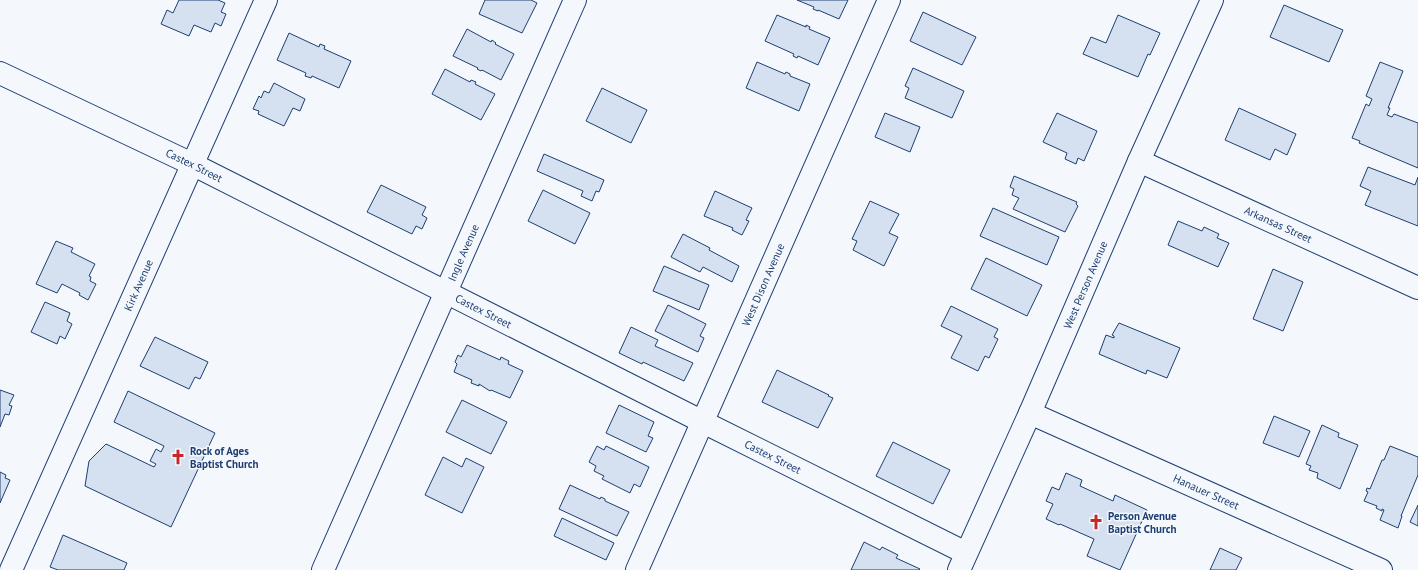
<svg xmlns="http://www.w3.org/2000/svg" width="1418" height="570" viewBox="0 0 1418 570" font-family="'PT Sans',sans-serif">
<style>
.building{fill:#d5e0f0;stroke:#1d3f73}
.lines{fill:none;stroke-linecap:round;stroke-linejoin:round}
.street-casing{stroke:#1d3f73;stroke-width:24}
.secondary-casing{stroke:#1d3f73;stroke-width:24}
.street{stroke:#f4f7fb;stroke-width:22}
.secondary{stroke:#f4f7fb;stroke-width:22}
.labels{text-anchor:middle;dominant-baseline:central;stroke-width:3;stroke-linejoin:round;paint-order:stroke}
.street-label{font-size:11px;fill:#1d3f73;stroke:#f4f7fb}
.poi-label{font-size:11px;font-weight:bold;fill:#1d3f73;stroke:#f4f7fb;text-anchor:start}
</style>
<rect width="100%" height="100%" fill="#f4f7fb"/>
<!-- building -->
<g class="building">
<path d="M179 0H218L225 3 221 12 226 14 221 26 215 23 211 32 194 25 189 36 161 24 167 10 173 13Z"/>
<path d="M485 0H531L537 3 522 33 479 14Z"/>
<path d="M797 0H848L839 19 818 10V11L813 9 814 7Z"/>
<path d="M1284 5 1343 30 1329 62 1270 37Z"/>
<path d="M923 12 976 37 962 65 910 41Z"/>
<path d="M777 15 806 27V25L810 27 809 29 830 38 818 65 798 56 797 58 793 56 794 54 765 41Z"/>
<path d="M1118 15 1160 33 1150 55 1148 54 1138 77 1083 54 1091 37 1106 43Z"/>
<path d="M467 29 491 42 492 40 496 43 495 44 514 54 501 80 482 70 481 71 477 69 478 68 453 56Z"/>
<path d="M289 33 319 47 320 44 325 46 324 49 351 61 339 88 312 76 311 78 305 76 306 73 277 60Z"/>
<path d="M757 62 785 74 786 72 790 74V76L810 84 799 111 746 88Z"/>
<path d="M1380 62 1403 71 1388 108H1390L1387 115 1392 117 1394 114 1418 123V168L1359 143 1360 141 1352 138 1366 104 1369 106 1372 99 1366 96Z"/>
<path d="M913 68 964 91 952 118 905 98 909 88 905 86Z"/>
<path d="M445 69 470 82 471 80 476 82 475 84 495 94 481 120 432 94Z"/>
<path d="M274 83 305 99 300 111 293 108 284 126 258 114 259 111 253 109 259 96 261 98 264 91 269 93Z"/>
<path d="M602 88 647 110 631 143 586 121Z"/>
<path d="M1239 108 1296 134 1287 155 1275 149 1270 160 1225 140Z"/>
<path d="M885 113 920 127 910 152 875 137Z"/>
<path d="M1057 113 1097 131 1084 161 1078 158 1076 164 1065 159 1067 153 1043 142Z"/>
<path d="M544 154 604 180 599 192 596 191 592 201 581 196 583 191 537 171Z"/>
<path d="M1368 167 1415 185 1418 177V226L1365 205 1371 191 1360 186Z"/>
<path d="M1014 176 1077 202 1076 204 1078 206 1065 232 1013 209 1019 198 1012 195 1014 189 1010 187Z"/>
<path d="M381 185 426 207 422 215 427 218 422 229 416 226 412 234 367 212Z"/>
<path d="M543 190 590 213 575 244 528 221Z"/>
<path d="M715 191 752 208 746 220 749 221 742 235 732 230 733 228 704 216Z"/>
<path d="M870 201 899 214 889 233 898 237 884 266 853 250 857 241 852 239Z"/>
<path d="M993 208 1059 237 1047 265 980 236Z"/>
<path d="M1178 221 1202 231 1204 227 1219 234 1217 238 1229 243 1218 267 1168 245Z"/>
<path d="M683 234 710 248 709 250 739 266 732 282 703 267 700 272 671 257Z"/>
<path d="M56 241 73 248 71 252 95 264 89 276 91 277 90 281 96 284 88 300 79 295 80 293 62 284 57 293 36 284Z"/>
<path d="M986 258 1042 285 1027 316 971 289Z"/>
<path d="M664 266 709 285 699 310 653 291Z"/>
<path d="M1273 269 1303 282 1283 331 1253 319Z"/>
<path d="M45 302 70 313 67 321 72 324 65 339 60 336 57 344 31 332Z"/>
<path d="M668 305 706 324 700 336 704 338 698 352 655 331Z"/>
<path d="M951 306 998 329 994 337 998 339 989 358 985 356 978 371 951 358 962 336 941 326Z"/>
<path d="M1119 323 1180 348 1167 378 1147 370 1146 374 1099 354 1106 335 1114 338V336L1112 335Z"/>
<path d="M631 327 658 340 655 346 693 363 684 381 643 362 642 364 619 353Z"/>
<path d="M155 337 208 362 200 379 195 377 189 389 140 366Z"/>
<path d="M467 345 500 360 501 357 509 361 508 364 523 371 510 398 491 390 490 391 479 384V386L471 383 472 380 454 372 457 364 455 362 458 355 461 357Z"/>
<path d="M777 370 829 395 828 396 833 398 818 428 762 402Z"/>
<path d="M0 390 14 395 9 405 12 406 9 415 5 414 0 427Z"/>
<path d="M128 391 215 433 171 527 85 486 89 461 106 444 154 467 156 464 150 461 156 449 161 452 164 446 114 422Z"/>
<path d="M462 400 507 422 491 454 446 432Z"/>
<path d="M619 405 654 422 648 436 653 438 646 452 606 433Z"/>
<path d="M1274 416 1310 431 1299 457 1263 443Z"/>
<path d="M1322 425 1339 433 1338 437 1358 445 1340 489 1317 478 1318 473 1309 470 1311 466 1306 464Z"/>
<path d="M893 442 950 470 933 504 876 476Z"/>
<path d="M597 446 604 450 606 446 649 467 640 487 634 484 630 493 602 479 604 476 594 471 596 466 589 462Z"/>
<path d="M1390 446 1418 457V475L1401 516H1402L1398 528 1380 520 1384 510 1382 509V511L1376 508 1377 506 1364 501 1368 492 1366 491 1367 488 1370 489 1382 460H1384Z"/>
<path d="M443 457 462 467 466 458 484 467 462 513 425 495Z"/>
<path d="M0 472 6 475 5 478 10 480 0 503Z"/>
<path d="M1066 473 1082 480 1080 486 1113 501 1115 495 1147 510 1120 570 1087 556 1094 539 1060 524 1059 525 1046 519 1053 504 1046 501 1052 487 1059 490Z"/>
<path d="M570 485 600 499 601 497 605 499V501L629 512 617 536 559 509Z"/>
<path d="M1418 505V526L1410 522Z"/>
<path d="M562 518 614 543 606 560 554 536Z"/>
<path d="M63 535 127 563 124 570H58L50 567Z"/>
<path d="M864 542 880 550 882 547 898 555 896 558 920 569 919 570H851Z"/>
<path d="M1220 548 1242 558 1236 570H1210Z"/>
</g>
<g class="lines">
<defs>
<g id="street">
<path id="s1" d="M0 73 192 164 703 422 966 553"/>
<path id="s2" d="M1139 161 1418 288"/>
<path id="s3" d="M1030 413 1381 570"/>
<path id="s4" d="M11 570 266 0"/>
<path id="s5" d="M323 570 575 0"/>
<path id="s6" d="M637 570 889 0"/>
</g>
<g id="secondary">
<path id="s7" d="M959 570 1030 413 1139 161 1212 0"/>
</g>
</defs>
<!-- street casing -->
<use href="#street" class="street-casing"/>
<!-- secondary casing -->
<use href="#secondary" class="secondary-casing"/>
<!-- street -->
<use href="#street" class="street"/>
<!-- secondary -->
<use href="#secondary" class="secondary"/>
</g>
<!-- icons -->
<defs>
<symbol id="church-bare" viewBox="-9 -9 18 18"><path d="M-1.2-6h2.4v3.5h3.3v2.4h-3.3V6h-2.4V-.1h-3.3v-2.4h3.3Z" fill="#c62828" stroke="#f4f7fb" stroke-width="2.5" paint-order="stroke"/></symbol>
</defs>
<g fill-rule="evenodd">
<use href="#church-bare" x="167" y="446" width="22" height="22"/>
<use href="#church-bare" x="1085" y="511" width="22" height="22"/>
</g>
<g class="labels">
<!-- street labels -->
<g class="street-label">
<text stroke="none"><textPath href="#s1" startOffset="215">Castex Street</textPath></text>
<text stroke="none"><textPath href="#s2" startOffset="153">Arkansas Street</textPath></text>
<text stroke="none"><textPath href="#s5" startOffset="347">Ingle Avenue</textPath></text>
<text stroke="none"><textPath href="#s4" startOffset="312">Kirk Avenue</textPath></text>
<text stroke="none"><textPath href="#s6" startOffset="312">West Dison Avenue</textPath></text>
<text stroke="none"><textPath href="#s7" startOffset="312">West Person Avenue</textPath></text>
<text stroke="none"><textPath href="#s1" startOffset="539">Castex Street</textPath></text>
<text stroke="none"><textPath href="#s1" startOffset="863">Castex Street</textPath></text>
<text stroke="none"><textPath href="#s3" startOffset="193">Hanauer Street</textPath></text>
</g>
<!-- poi labels -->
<g class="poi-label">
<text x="190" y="451">Rock of Ages<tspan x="190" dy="13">Baptist Church</tspan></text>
<text x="1108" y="516">Person Avenue<tspan x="1108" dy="13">Baptist Church</tspan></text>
</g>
</g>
</svg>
